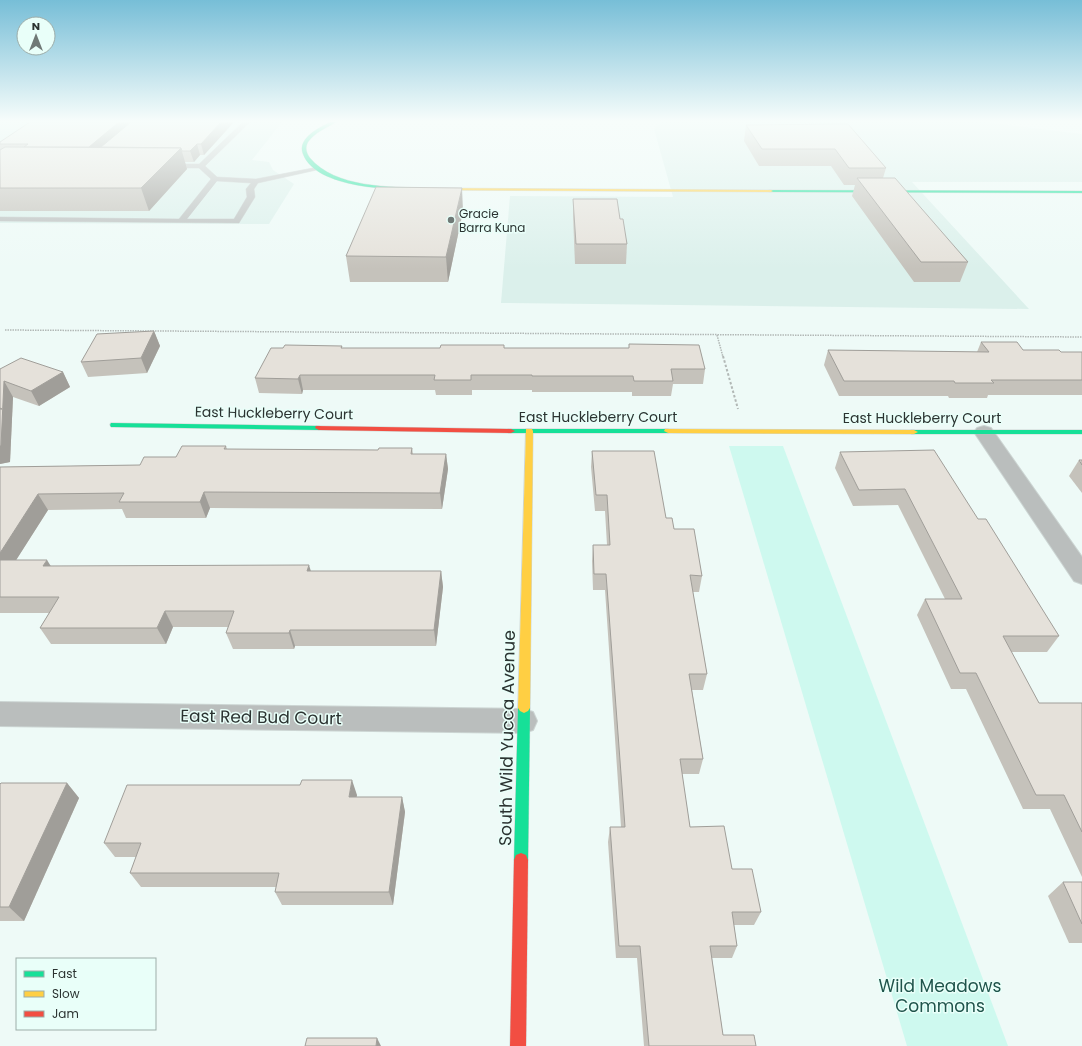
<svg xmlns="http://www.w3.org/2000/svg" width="1082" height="1046" viewBox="0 0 1082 1046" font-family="Poppins,sans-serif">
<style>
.built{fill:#dbf0eb}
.green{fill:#cef9ef}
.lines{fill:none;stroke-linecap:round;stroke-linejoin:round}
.lane-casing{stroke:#ccd5d3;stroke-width:1}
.street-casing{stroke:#ccd5d3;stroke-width:2}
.fast-casing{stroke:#ccd5d3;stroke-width:1}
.slow-casing{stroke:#ccd5d3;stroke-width:1}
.jam-casing{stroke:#ccd5d3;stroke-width:1}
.path-far1{stroke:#b2b8b6;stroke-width:1.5;stroke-dasharray:1.5 1;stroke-linecap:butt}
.path{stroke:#b2b8b6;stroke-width:2;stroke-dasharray:2.5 2;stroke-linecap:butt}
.lane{fill:#babebd;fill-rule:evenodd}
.street{fill:#babebd;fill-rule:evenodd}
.fast{fill:#16e098;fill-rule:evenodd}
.slow{fill:#ffcf43;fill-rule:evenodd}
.jam{fill:#f24e42;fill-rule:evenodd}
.wall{fill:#c5c2bb}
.shaded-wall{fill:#a09e99}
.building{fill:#e5e1da;stroke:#a09e99}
.poi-dot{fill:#6f7976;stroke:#e9fff9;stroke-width:1.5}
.labels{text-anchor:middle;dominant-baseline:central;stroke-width:3;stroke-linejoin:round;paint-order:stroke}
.far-poi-label{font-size:12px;fill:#2b3331;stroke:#e9fff9;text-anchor:start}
.street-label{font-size:14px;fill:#2b3331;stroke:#e9fff9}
.near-street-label{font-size:17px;fill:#2b3331;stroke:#e9fff9}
.near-park-label{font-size:17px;fill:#1f544b;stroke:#e9fff9}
</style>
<rect width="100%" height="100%" fill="#eefaf7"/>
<!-- built -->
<g class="built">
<path d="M0 122H282L252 160 269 162 273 170 294 184 269 224 0 223Z"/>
<path d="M661 122H984L1082 134V182H912L1029 309 501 303 510 196 673 197 654 129Z"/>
</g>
<!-- green -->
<path class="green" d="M729 446H783L1008 1046H907Z"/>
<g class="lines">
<defs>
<path id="lane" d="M243 122H250L205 166 217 177 256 179 318 167 321 169 258 183 254 189 255 197 239 223 0 221V217L179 219 211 179 199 168H169L166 166 169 164H199ZM217 181 251 183 246 189 247 197 234 219H187Z"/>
<g id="street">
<path d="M984 426 991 428 1082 557V584L1074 581 974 432 977 428Z"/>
<path d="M0 702 523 709 533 712 537 721 533 730 523 733 0 726Z"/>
</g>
<g id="fast">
<path d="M330 122H336C327 128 315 132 308 142 305 147 306 153 310 158 335 188 390 187 426 188L428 189 426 190C394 190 316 189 303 154 297 138 319 128 330 122Z"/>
<path d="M769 190 1082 191V193L771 192H769Z"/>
<path d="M111 423 319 426 323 428 319 430 114 427H111L110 425Z"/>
<path d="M508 429H668L672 431 668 433H508L507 431Z"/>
<path d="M911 430H1082V434H911L910 432Z"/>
<path d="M524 703 528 705 530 708 528 860 526 865 521 867 516 865 514 860 518 708 520 705Z"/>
</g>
<g id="slow">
<path d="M426 188 771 190 773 191 771 192 424 190V188Z"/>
<path d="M526 429H532L533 431 530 708 528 711 524 713 520 711 518 708Z"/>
<path d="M665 429 914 430 918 432 914 434 668 433 664 431Z"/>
</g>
<g id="jam">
<path d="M316 426 511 429 515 431 511 433 319 430 315 428Z"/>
<path d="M521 853 526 855 528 860 526 1046H510L514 860 516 855Z"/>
</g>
</defs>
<!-- lane casing -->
<use href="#lane" class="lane-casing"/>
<!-- street casing -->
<use href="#street" class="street-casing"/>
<!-- fast casing -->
<use href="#fast" class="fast-casing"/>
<!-- slow casing -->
<use href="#slow" class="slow-casing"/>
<!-- jam casing -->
<use href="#jam" class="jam-casing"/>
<!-- path-far1 -->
<g class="path-far1">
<path d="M5 330 1082 337"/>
<path d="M717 335 723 357"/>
</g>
<!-- path -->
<path class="path" d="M723 356 738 409"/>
<!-- lane -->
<use href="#lane" class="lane"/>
<!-- street -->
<use href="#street" class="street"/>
<!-- fast -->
<use href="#fast" class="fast"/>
<!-- slow -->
<use href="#slow" class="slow"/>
<!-- jam -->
<use href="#jam" class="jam"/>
</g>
<!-- wall -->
<g class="wall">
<path d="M30 122H234L204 155H200L194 162H185L187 169 149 211H0V142Z"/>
<path d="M848 124 886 168 883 178 968 262 960 282H914L852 196 855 185H844L831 166H759L744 141 746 125Z"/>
<path d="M573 199 620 219 627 244 626 264H575L573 217Z"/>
<path d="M463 211 448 282H350L346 256Z"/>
<path d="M154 331 160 346 147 373 88 377 81 362Z"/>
<path d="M981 342 1023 350 1061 352H1082V395H988L987 398H949L948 396H839L824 365 828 350 977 352Z"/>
<path d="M629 344 705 369 703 384H673L671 396H632V392H532V390H472V395H436L435 390H303L302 394 259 393 255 378 283 348 342 346V348H629Z"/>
<path d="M0 369 63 372 70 387 39 406 13 397 10 462 0 464Z"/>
<path d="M226 446 227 449 378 450 412 448 413 454H446L448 469 442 509 210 508 206 518H126L122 509 48 510 16 560 51 566 311 571H441L443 587 436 646H295L294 649H233L226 633 228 627H173L166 644H51L40 628 49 613H0V467L140 465Z"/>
<path d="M592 451 666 518 674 529 702 576 699 592H693L707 674 703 690H692L703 759 699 774H682L690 827 732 869 761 912 754 925H734L737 946 732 958H712L723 1035 756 1046H644L637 958H616L608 842 610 827H621L605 590H593L592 561 593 545H607L605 511H595L591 467Z"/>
<path d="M840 452 978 519 1059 636 1047 652H1011L1039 703H1082V877L1050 809H1023L966 689H951L917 615 925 599H945L898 505 853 506 835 468Z"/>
<path d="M1079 460H1082V493L1069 476Z"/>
<path d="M67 783 79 798 24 921H0V784Z"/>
<path d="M357 795 356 797H402L405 812 393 905H282L275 892 276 887H141L130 873 136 857H115L104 843Z"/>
<path d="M1063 882H1082V943H1069L1048 896Z"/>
</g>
<!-- shaded-wall -->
<g class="shaded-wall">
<path d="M119 122H135L98 150H85Z"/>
<path d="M221 122H234L204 155 201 144Z"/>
<path d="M197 144 200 155 194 162 190 151Z"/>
<path d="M181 148 187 169 149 211 141 188Z"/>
<path d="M462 188 463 211 448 282 446 257Z"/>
<path d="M154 331 160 346 147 373 141 358Z"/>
<path d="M63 372 70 387 39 406 31 391Z"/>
<path d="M300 375 303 390 302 394 298 379Z"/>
<path d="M4 381 13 397 10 462 0 464V446Z"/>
<path d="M446 454 448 469 442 509 440 493Z"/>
<path d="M204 492 210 508 206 518 200 502Z"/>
<path d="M38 494 48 510 6 576 0 566V553Z"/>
<path d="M47 560 57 576 43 566Z"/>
<path d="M309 565 314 581 307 571Z"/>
<path d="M441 571 443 587 436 646 434 630Z"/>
<path d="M165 611 173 627 166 644 157 628Z"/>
<path d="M290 630 295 646 294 649 289 633Z"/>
<path d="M352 780 357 795 354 812 349 797Z"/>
<path d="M67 783 79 798 24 921 9 907Z"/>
<path d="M402 797 405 812 393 905 389 892Z"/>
<path d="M377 1038 381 1046H376Z"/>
</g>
<!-- building -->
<g class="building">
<path d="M30 122H119L89 147H24L28 144H0V142Z"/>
<path d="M131 122H221L201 144H197L190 151H182L181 148 101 147Z"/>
<path d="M848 124 886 168H849L835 149H762L746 125Z"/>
<path d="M5 147 181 148 141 188H0V150Z"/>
<path d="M857 178H895L968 262H921Z"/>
<path d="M376 187 462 188 446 257 346 256Z"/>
<path d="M573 199H617L620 219H623L627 244H576Z"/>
<path d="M154 331 141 358 81 362 97 334Z"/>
<path d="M981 342H1017L1023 350H1059L1061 352H1082V380H991L994 383H955L954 381H844L828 350 989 352Z"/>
<path d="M629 344 699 345 705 369H671L673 381H634L633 376H532V375H471V380H434L435 375H300L298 379 255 378 271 348H283L285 345 342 346 341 348H440L441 345H504V348H629Z"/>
<path d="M21 358 63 372 31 391 4 381 1 446H0V409H2L0 408V369Z"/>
<path d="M182 446H226L224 449 378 450 379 448H412L411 454H446L440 493 204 492 200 502H119L124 493 38 494 0 553V467L140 465 144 457H176Z"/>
<path d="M934 450 978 519H986L1059 636H1003L1039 703H1082V832L1064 795H1036L976 673H960L925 599H962L905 489 859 490 840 452Z"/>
<path d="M592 451H654L666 518H672L674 529H694L702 576 690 575 707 674H689L703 759H680L690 827 724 826 732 869H752L761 912H732L737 946H710L723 1035H754L756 1046H649L640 946H619L610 827H625L606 574H594L593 545H610L607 495H596Z"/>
<path d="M1079 460H1082V465Z"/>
<path d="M0 560H47L43 566 309 565 307 571H441L434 630H290L289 633H226L234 611H165L157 628H40L59 597H0Z"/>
<path d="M302 780H352L349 797H402L389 892H275L279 873H130L141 843H104L127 785H300Z"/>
<path d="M1 783H67L9 907H0V784Z"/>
<path d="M1063 882H1082V924Z"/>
<path d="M307 1038H377L376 1046H305Z"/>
</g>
<!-- sky -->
<linearGradient id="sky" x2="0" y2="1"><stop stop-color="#77bed7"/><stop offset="0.45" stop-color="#f7fdfb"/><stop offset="1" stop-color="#f7fdfb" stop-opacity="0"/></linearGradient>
<rect width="1082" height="269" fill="url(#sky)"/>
<!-- markers -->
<circle class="poi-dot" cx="451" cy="220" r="4"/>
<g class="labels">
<!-- far-poi labels -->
<g class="far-poi-label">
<text x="459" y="213">Gracie<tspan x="459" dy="14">Barra Kuna</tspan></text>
</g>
<!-- street labels -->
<g class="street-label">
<text transform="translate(274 413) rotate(1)">East Huckleberry Court</text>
<text x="598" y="417">East Huckleberry Court</text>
<text x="922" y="418">East Huckleberry Court</text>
</g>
<!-- near-street labels -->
<g class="near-street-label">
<text transform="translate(261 717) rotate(1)">East Red Bud Court</text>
<text transform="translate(507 738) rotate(-89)">South Wild Yucca Avenue</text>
</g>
<!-- near-park labels -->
<g class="near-park-label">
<text x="940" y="986">Wild Meadows<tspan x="940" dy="20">Commons</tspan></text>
</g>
</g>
<!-- legend -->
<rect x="16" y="958" width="140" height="72" fill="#e9fff9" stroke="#9dada9"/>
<rect x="24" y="971" width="20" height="6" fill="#16e098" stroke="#9dada9"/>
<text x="52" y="978" font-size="12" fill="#2b3331">Fast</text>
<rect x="24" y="991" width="20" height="6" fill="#ffcf43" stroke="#9dada9"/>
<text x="52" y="998" font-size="12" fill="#2b3331">Slow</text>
<rect x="24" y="1011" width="20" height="6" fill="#f24e42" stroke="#9dada9"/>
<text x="52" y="1018" font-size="12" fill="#2b3331">Jam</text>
<!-- north arrow -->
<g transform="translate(36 36)"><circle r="19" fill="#e9fff9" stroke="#9dada9"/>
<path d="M0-3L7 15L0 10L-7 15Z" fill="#6f7976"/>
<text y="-6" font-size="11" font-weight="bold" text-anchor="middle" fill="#2b3331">N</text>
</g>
</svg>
